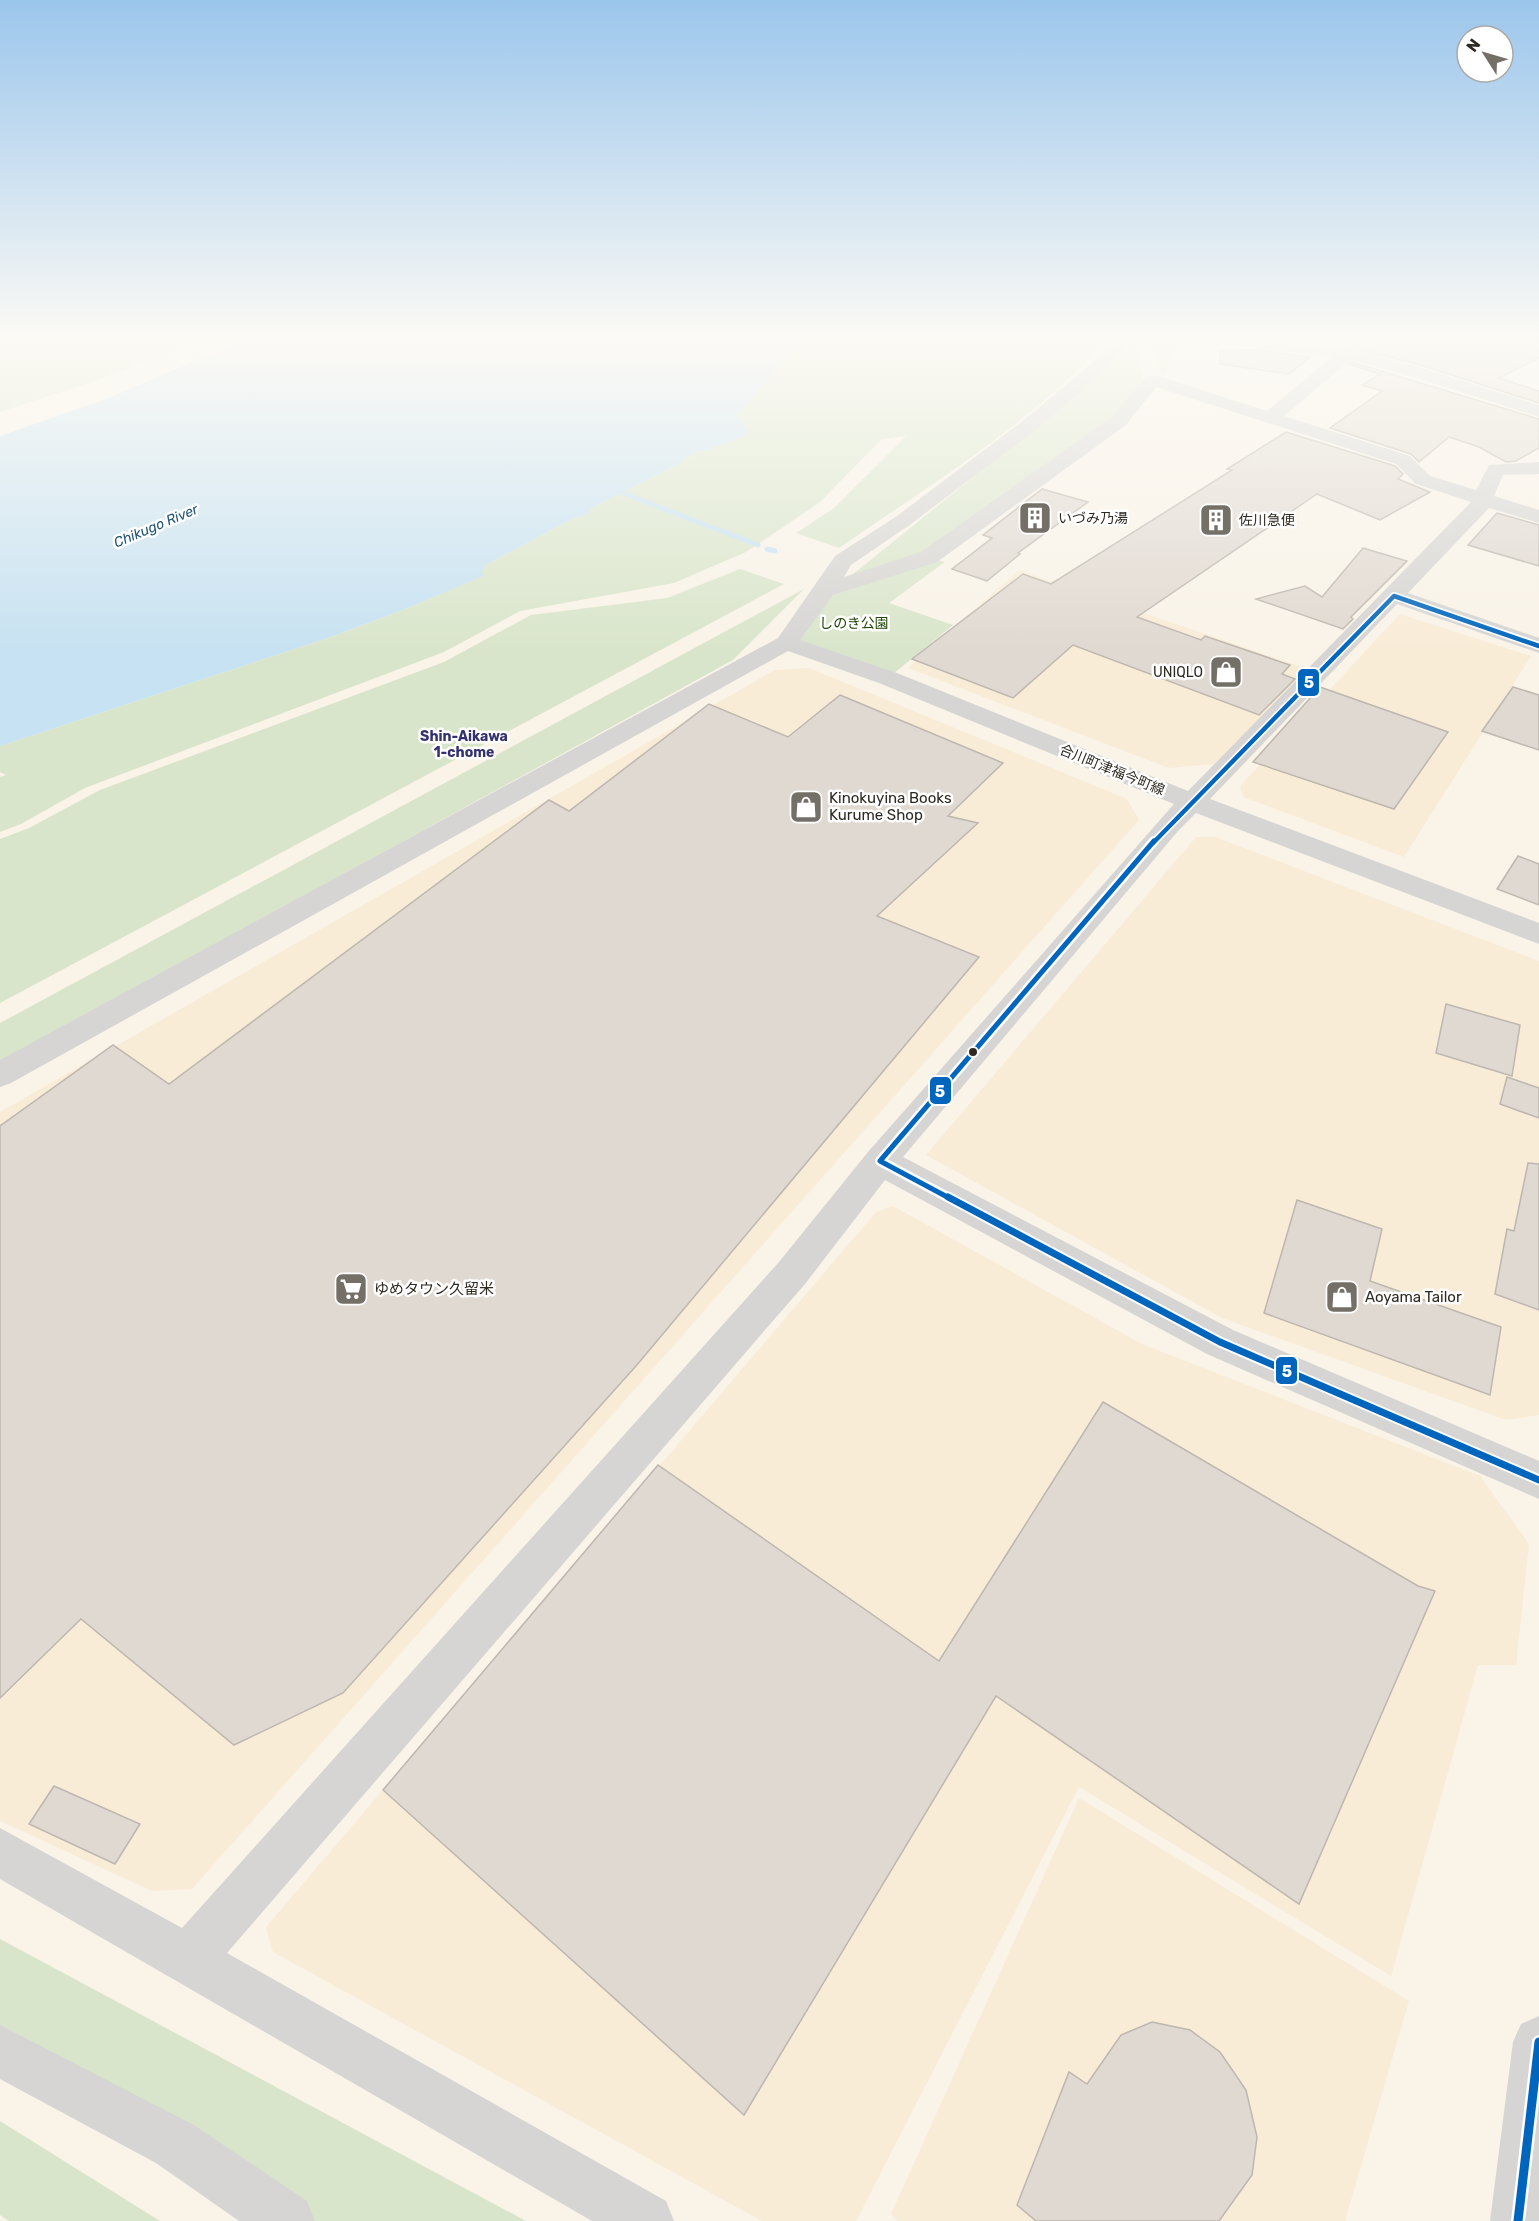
<svg xmlns="http://www.w3.org/2000/svg" width="1539" height="2221" viewBox="0 0 1539 2221" font-family="Rubik,'Noto Sans JP',sans-serif">
<style>
.built{fill:#f9ecd7}
.green{fill:#d9e5cb}
.water{fill:#c7e2f2}
.lines{fill:none;stroke-linecap:round;stroke-linejoin:round}
.stream{stroke:#c7e2f2;stroke-width:5}
.building{fill:#e0d9d1;stroke:#bdb7af;stroke-width:1.5}
.minor{fill:#d6d5d3;fill-rule:evenodd}
.highway{fill:#d6d5d3;fill-rule:evenodd}
.bus-1-far3-casing{stroke:#fff;stroke-width:8}
.bus-1-far2-casing{stroke:#fff;stroke-width:10}
.bus-1-far1-casing{stroke:#fff;stroke-width:11}
.bus-1-casing{stroke:#fff;stroke-width:14}
.bus-1-far3{stroke:#0065bd;stroke-width:4.5}
.bus-1-far2{stroke:#0065bd;stroke-width:5}
.bus-1-far1{stroke:#0065bd;stroke-width:7}
.bus-1{stroke:#0065bd;stroke-width:9}
.bus-dot{fill:#2e2921;stroke:#fff;stroke-width:2}
.labels{text-anchor:middle;dominant-baseline:central;stroke-width:5;stroke-linejoin:round;paint-order:stroke}
.far-poi-label{font-size:14px;fill:#2e2921;stroke:#fff;text-anchor:start}
.far-water-label{font-size:14px;font-style:italic;fill:#215675;stroke:#fff}
.far-park-label{font-size:14px;fill:#1e4604;stroke:#fff}
.far-neighbourhood-label{font-size:14px;font-weight:bold;fill:#34326e;stroke:#fff}
.far-street-label{font-size:14px;fill:#2e2921;stroke:#fff}
.poi-label{font-size:15px;fill:#2e2921;stroke:#fff;text-anchor:start}
.line-badge{stroke:#fff;stroke-width:2}
.badge-label{font-size:16px;text-anchor:middle;font-weight:bold;fill:#fff}
</style>
<rect width="100%" height="100%" fill="#f9f3e8"/>
<!-- built -->
<g class="built">
<path d="M1019 570 1310 670 1214 764 1169 768 908 668Z"/>
<path d="M1400 614 1531 656 1404 857 1243 797 1240 786Z"/>
<path d="M809 668 1127 799 1139 820 192 1889 152 1891 0 1821V1112L775 670Z"/>
<path d="M1196 837H1215L1539 961V1415L1506 1420 1222 1318 926 1155Z"/>
<path d="M893 1206 1142 1344 1480 1476 1529 1544 1516 1665H1478L1391 1976 1079 1787 856 2221H762L273 1952 266 1927 876 1212Z"/>
<path d="M1079 1798 1409 2001 1345 2221H898L891 2214Z"/>
</g>
<!-- green -->
<g class="green">
<path d="M0 340H199L95 381 0 412Z"/>
<path d="M803 340H1107C1031 424 931 484 839 548L796 533 834 508 906 436 882 439 819 503 746 552 674 583 520 611 444 652 85 788 21 824 0 832V777L6 775 0 772V746L328 638 408 608 482 576V570L486 565 570 520 588 514 590 509 678 464 696 451 708 450 744 436 747 429 736 415Z"/>
<path d="M1148 340H1180L1162 377Z"/>
<path d="M1134 342 1143 379 1118 417 921 555 842 583 1095 379Z"/>
<path d="M929 557 945 562 889 603 953 625 888 678 786 643 825 590Z"/>
<path d="M740 569 784 584 0 1003V839L29 828 100 790 444 662 531 615 667 598Z"/>
<path d="M804 589 733 660 0 1063V1023Z"/>
<path d="M0 1939 526 2221H266L0 2069Z"/>
<path d="M0 2121 160 2221H9L0 2215Z"/>
</g>
<!-- water -->
<path class="water" d="M244 340H803L736 415 747 429 744 436 708 450 696 451 678 464 590 509 589 514 570 520 486 565 482 570 483 576 408 608 328 638 0 746V436L106 399Z"/>
<g class="lines">
<!-- stream -->
<g class="stream">
<path d="M612 489 758 545"/>
<path d="M767 549 775 551"/>
</g>
</g>
<!-- building -->
<g class="building">
<path d="M1370 340H1539V358L1499 378 1539 391V403L1417 364 1361 350Z"/>
<path d="M1257 350 1310 357 1289 374 1220 364V351Z"/>
<path d="M1351 362 1539 419V448L1516 461 1506 462 1479 447 1449 437 1419 462 1411 454 1330 428 1382 391 1362 385 1380 374 1348 364Z"/>
<path d="M1286 432 1395 466 1403 474 1398 479 1430 492 1380 520 1317 494 1137 617 1201 640 1205 636 1290 665 1282 674 1295 679 1259 715 1073 645 1013 698 912 659 1023 574 1051 584 1232 470 1227 469Z"/>
<path d="M1042 489 1088 502 1018 553 1020 554 987 581 952 569 992 538 983 535Z"/>
<path d="M1497 513 1539 525V566L1468 545Z"/>
<path d="M1363 548 1407 561 1351 617 1353 619 1343 629 1256 599 1305 586 1322 597Z"/>
<path d="M1320 687 1448 732 1394 809 1253 762Z"/>
<path d="M1513 687 1539 695V750L1482 731Z"/>
<path d="M840 695 1003 763 948 816 978 823 877 916 979 957 636 1366 343 1693 234 1745 81 1619 0 1698V1126L113 1045 169 1084 549 800 569 811 709 704 788 737Z"/>
<path d="M1518 856 1539 864V905L1497 889Z"/>
<path d="M1446 1004 1520 1025 1512 1076 1436 1053Z"/>
<path d="M1507 1077 1539 1088V1118L1500 1104Z"/>
<path d="M1528 1163 1539 1164V1310L1495 1294 1507 1229 1514 1231Z"/>
<path d="M1297 1200 1382 1229 1370 1281 1501 1327 1490 1395 1264 1313Z"/>
<path d="M1103 1402 1418 1586 1435 1591 1299 1904 996 1696 744 2115 383 1790 658 1465 939 1661Z"/>
<path d="M54 1786 140 1824 115 1864 29 1824Z"/>
<path d="M1152 2022 1190 2030 1220 2052 1246 2090 1257 2137 1252 2175 1219 2221H1036L1017 2205 1069 2072 1087 2084 1121 2035Z"/>
</g>
<g class="lines">
<!-- minor -->
<g class="minor">
<path d="M1114 340H1132L1103 372 1038 428 911 524 851 565 844 577 921 552 1112 417 1146 376H1158L1267 411 1332 357 1234 345 1226 340H1274L1342 348 1348 340H1358L1363 344 1357 351 1416 366 1539 405V417L1404 374 1350 360 1284 416 1410 456 1430 476 1476 490 1489 465 1539 462V474L1503 475 1494 496 1539 510V523L1489 508 1408 593 1539 638V653L1397 604 1210 799 1539 923V944L1196 813 1178 831 903 1157 1233 1330 1539 1461V1499L1207 1354 885 1180 805 1284 753 1344 227 1953 666 2201 674 2221H592L0 1879V1828L182 1928 779 1262 868 1152 1174 804 879 683 788 651 11 1083 0 1087V1060L778 638 835 556 897 516 1024 420 1091 364ZM1156 387 1396 464 1416 484 1471 502 1188 791 897 673 800 640 833 595 937 562 1126 425Z"/>
<path d="M0 2025 194 2125 307 2201 315 2221H239L156 2163 0 2079Z"/>
</g>
<!-- highway -->
<path class="highway" d="M1539 2016V2221H1490L1513 2042 1521 2024Z"/>
<defs>
<path id="bus-1-far3" d="M1153 843 1394 596 1539 646"/>
<path id="bus-1-far2" d="M951 1199 880 1161 1154 841"/>
<path id="bus-1-far1" d="M948 1197 1220 1342 1539 1480"/>
<path id="bus-1" d="M1518 2221 1539 2042"/>
</defs>
<!-- bus-1-far3 casing -->
<use href="#bus-1-far3" class="bus-1-far3-casing"/>
<!-- bus-1-far2 casing -->
<use href="#bus-1-far2" class="bus-1-far2-casing"/>
<!-- bus-1-far1 casing -->
<use href="#bus-1-far1" class="bus-1-far1-casing"/>
<!-- bus-1 casing -->
<use href="#bus-1" class="bus-1-casing"/>
<!-- bus-1-far3 -->
<use href="#bus-1-far3" class="bus-1-far3"/>
<!-- bus-1-far2 -->
<use href="#bus-1-far2" class="bus-1-far2"/>
<!-- bus-1-far1 -->
<use href="#bus-1-far1" class="bus-1-far1"/>
<!-- bus-1 -->
<use href="#bus-1" class="bus-1"/>
</g>
<!-- sky -->
<linearGradient id="sky" x2="0" y2="1"><stop stop-color="#9bc6ec"/><stop offset="0.52" stop-color="#fcfaf5"/><stop offset="1" stop-color="#fcfaf5" stop-opacity="0"/></linearGradient>
<rect width="1539" height="651" fill="url(#sky)"/>
<!-- icons -->
<defs>
<symbol id="building-square" viewBox="-11 -11 22 22"><rect x="-9" y="-9" width="18" height="18" rx="4" fill="#757067" stroke="#fff"/><path d="M-4-6H4V6H1V3H-1V6H-4ZM-2.5-4.3h1.7v1.8h-1.7ZM.8-4.3h1.7v1.8H.8ZM-2.5-1h1.7V.8h-1.7ZM.8-1h1.7V.8H.8Z" fill="#fff"/></symbol>
<symbol id="shop-square" viewBox="-11 -11 22 22"><rect x="-9" y="-9" width="18" height="18" rx="4" fill="#757067" stroke="#fff"/><path d="M-5-2.5h2.3a2.7 3.5 0 0 1 5.4 0H5L5.5 6h-11ZM-1.5-2.5h3a1.5 2.3 0 0 0-3 0Z" fill="#fff"/></symbol>
<symbol id="supermarket-square" viewBox="-11 -11 22 22"><rect x="-9" y="-9" width="18" height="18" rx="4" fill="#757067" stroke="#fff"/><path d="M-6-5.5h2.5l.6 2H6L4.5 2H-2.5L-4.4-4H-6ZM-1.5 3.2a1.3 1.3 0 1 0 .1 0ZM3 3.2a1.3 1.3 0 1 0 .1 0Z" fill="#fff"/></symbol>
</defs>
<g fill-rule="evenodd">
<use href="#building-square" x="1016" y="499" width="38" height="38"/>
<use href="#building-square" x="1197" y="501" width="38" height="38"/>
<use href="#shop-square" x="1207" y="653" width="38" height="38"/>
<use href="#shop-square" x="787" y="788" width="38" height="38"/>
<use href="#supermarket-square" x="332" y="1270" width="38" height="38"/>
<use href="#shop-square" x="1323" y="1278" width="38" height="38"/>
</g>
<!-- markers -->
<circle class="bus-dot" cx="973" cy="1052" r="5"/>
<g class="labels">
<!-- far-poi labels -->
<g class="far-poi-label">
<text x="1058" y="518">いづみ乃湯</text>
<text x="1239" y="520">佐川急便</text>
<text x="1203" y="672" text-anchor="end">UNIQLO</text>
</g>
<!-- far-water labels -->
<g class="far-water-label">
<text transform="translate(156 526) rotate(-23)">Chikugo River</text>
</g>
<!-- far-park labels -->
<g class="far-park-label">
<text x="854" y="623">しのき公園</text>
</g>
<!-- far-neighbourhood labels -->
<g class="far-neighbourhood-label">
<text x="464" y="736">Shin-Aikawa<tspan x="464" dy="16">1-chome</tspan></text>
</g>
<!-- far-street labels -->
<g class="far-street-label">
<text transform="translate(1112 770) rotate(22)">合川町津福今町線</text>
</g>
<!-- poi labels -->
<g class="poi-label">
<text x="829" y="798">Kinokuyina Books<tspan x="829" dy="17">Kurume Shop</tspan></text>
<text x="374" y="1289">ゆめタウン久留米</text>
<text x="1365" y="1297">Aoyama Tailor</text>
</g>
</g>
<g class="line-badge">
<rect x="1297" y="668" width="23" height="29" rx="6" fill="#0065bd"/>
<rect x="929" y="1076" width="23" height="29" rx="6" fill="#0065bd"/>
<rect x="1275" y="1356" width="23" height="29" rx="6" fill="#0065bd"/>
</g>
<g class="badge-label">
<text x="1309" y="688">5</text>
<text x="940" y="1097">5</text>
<text x="1287" y="1377">5</text>
</g>
<!-- north arrow -->
<g transform="translate(1485 54) rotate(307)"><circle r="28" fill="#ffffff" stroke="#aba9a6" stroke-width="1.5"/>
<path d="M0-4.5L10 22L0 15L-10 22Z" fill="#757067"/>
<text y="-9" font-size="16" font-weight="bold" text-anchor="middle" fill="#2e2921">N</text>
</g>
</svg>
